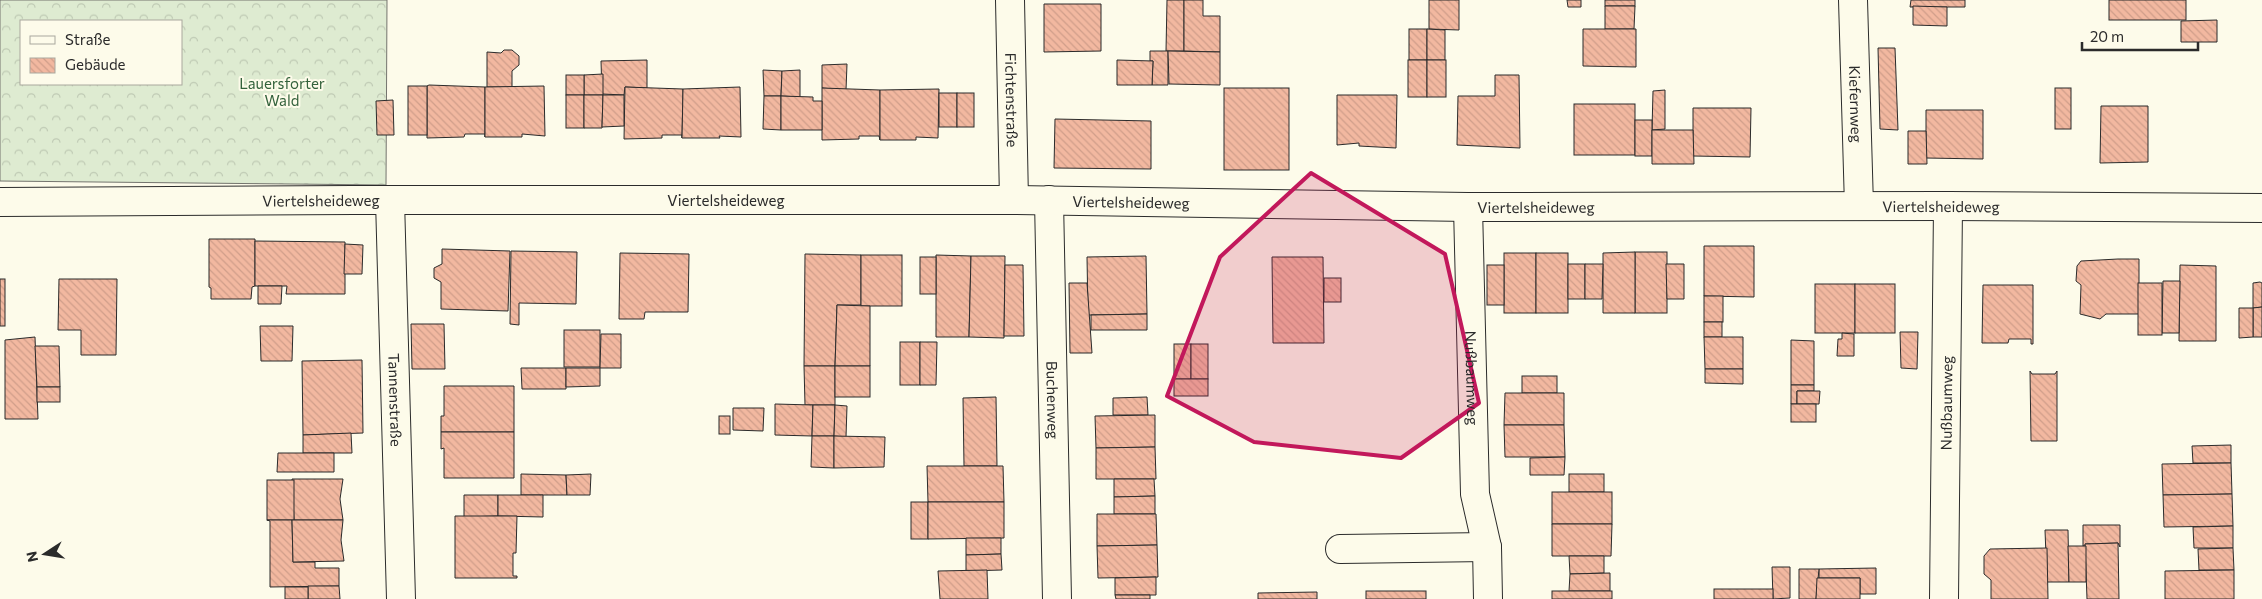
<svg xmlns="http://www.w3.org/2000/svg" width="2262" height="599" viewBox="0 0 2262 599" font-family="Commissioner,sans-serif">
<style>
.forest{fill:url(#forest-crowns);stroke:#74746e;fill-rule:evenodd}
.building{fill:url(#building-back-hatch);stroke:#2b2b2b}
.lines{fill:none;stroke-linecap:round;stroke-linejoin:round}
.minor-casing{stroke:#2b2b2b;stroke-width:30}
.minor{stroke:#fdfbea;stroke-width:28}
.marked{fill:#c2185b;fill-opacity:0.2;stroke:#c2185b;stroke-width:4;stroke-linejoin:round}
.labels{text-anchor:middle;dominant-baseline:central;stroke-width:4;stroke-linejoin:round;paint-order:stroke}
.park-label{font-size:15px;fill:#34623c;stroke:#fdfbea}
.street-label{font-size:15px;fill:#2b2b2b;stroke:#fdfbea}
</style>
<defs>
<pattern id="forest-crowns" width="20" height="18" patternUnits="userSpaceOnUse" patternTransform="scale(1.25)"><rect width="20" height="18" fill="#deebd1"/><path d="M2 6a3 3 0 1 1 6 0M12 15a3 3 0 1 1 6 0" fill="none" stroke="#bfcab4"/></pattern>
<pattern id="building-back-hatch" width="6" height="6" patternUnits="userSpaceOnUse" patternTransform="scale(1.25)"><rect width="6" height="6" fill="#f2b8a0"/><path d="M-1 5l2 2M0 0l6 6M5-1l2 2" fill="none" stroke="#d09e8a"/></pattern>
</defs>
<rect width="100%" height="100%" fill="#fdfbea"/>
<!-- forest -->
<path class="forest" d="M0 0H387L386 185 0 181ZM21 21H181V84H21Z"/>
<!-- building -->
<g class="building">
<path d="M1167 0H1184V51H1166Z"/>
<path d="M1184 0H1203V16H1220V52L1184 51Z"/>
<path d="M1429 0H1459V30L1429 29Z"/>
<path d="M1567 0H1581V7H1568Z"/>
<rect x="1605" y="0" width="30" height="6"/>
<path d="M1911 0H1965V7H1910Z"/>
<rect x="2109" y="0" width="77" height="20"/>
<path d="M1044 4H1101V51L1044 52Z"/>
<path d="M1605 6H1635L1634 29H1605Z"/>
<path d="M1913 6 1947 7V26L1913 25Z"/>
<path d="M2217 20V42H2181V21Z"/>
<rect x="1409" y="29" width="18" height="31"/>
<path d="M1427 29 1445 30V60H1427Z"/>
<path d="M1583 29H1636V67L1583 66Z"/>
<path d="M1878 48H1895L1898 130 1880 129Z"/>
<path d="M504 50H512L519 56V65L512 71V87H487V52L501 53Z"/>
<path d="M1150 51H1168V85H1152L1153 61H1150Z"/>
<path d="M1168 51 1220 52V85L1169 84Z"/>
<path d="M647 60V88L625 87 624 95 602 94 601 61Z"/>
<path d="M1117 60 1153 61 1152 85H1117Z"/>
<rect x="1408" y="60" width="19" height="37"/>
<rect x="1427" y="60" width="19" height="37"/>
<path d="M847 64 846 90 822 88V65Z"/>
<path d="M763 70 782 71 781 96H764Z"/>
<path d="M800 70V97L781 96 782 71Z"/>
<path d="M603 74V95H584V75Z"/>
<rect x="566" y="75" width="18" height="20"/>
<path d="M1495 75H1519L1520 148 1457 145 1458 96H1495Z"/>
<path d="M429 85 485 87V137V134H465L464 137 427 138V86Z"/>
<rect x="408" y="86" width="19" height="49"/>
<path d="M544 86 545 136 522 134V137H485V87Z"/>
<path d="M625 87 683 89 682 138V135H662V138L624 139Z"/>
<path d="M740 87 741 137 719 136 720 138H682L683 89Z"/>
<path d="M822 88 880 90V140L879 136H859V139L822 140Z"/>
<rect x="1224" y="88" width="65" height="82"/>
<rect x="2055" y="88" width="16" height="41"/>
<path d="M939 89 938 138 916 137V140H880V90Z"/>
<path d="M1665 90V129L1652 130 1653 91Z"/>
<rect x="939" y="93" width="18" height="34"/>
<rect x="957" y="93" width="17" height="34"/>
<rect x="566" y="95" width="18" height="33"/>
<path d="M584 95H603L602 128H584Z"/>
<path d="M603 95H624V126L602 127Z"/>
<path d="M1337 95H1397L1396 148 1359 146V143L1337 145Z"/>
<path d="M764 96H781V130L763 129Z"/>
<path d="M781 96 813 97V101H822V130H781Z"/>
<path d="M393 100 394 135H377L376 101Z"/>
<rect x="1574" y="104" width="61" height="51"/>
<path d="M2101 106H2148V162L2100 163Z"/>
<path d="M1693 108H1751L1750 157 1693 156Z"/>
<path d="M1926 110H1983V159L1926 158Z"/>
<path d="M1055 119 1151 121V169L1054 168Z"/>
<rect x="1635" y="120" width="17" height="36"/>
<path d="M1652 130H1693L1694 164H1652Z"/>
<path d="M1908 131H1926L1927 164H1908Z"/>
<path d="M209 239H255V286L252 287 251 299H211V288L209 287Z"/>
<path d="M255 241 345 242V294H286L287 286H255Z"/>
<path d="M345 244 363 245 362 274H344Z"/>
<path d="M1704 246H1754V297L1704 296Z"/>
<path d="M442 249 510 251 508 311 441 309V282L434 278V268L442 264Z"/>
<path d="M511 251 577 252 576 304 519 303V325L510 324Z"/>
<rect x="1635" y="252" width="32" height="61"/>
<path d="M1635 252V313H1603V253Z"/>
<path d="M620 253 689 254 688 312H645L644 319H619Z"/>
<rect x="1504" y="253" width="32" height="60"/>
<rect x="1536" y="253" width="32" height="60"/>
<path d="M805 254 861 255V305H837L835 366H804Z"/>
<rect x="861" y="255" width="41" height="51"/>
<path d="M936 255 971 256 969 337H936Z"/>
<path d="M971 256H1005L1004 338 969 337Z"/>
<path d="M1146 256 1147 314 1088 315 1087 257Z"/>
<rect x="920" y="257" width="16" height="37"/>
<path d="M1272 257H1323L1324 343H1273Z"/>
<path d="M2118 259H2139V314H2106L2100 319 2080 314 2081 285 2076 281 2077 266 2081 261Z"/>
<rect x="1568" y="264" width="17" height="35"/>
<path d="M1585 264H1603L1602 299H1585Z"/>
<path d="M1666 264H1684V299H1667Z"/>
<path d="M1005 265H1023L1024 336H1004Z"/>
<rect x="1487" y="265" width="17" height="40"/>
<path d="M2180 265 2216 266V341H2179Z"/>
<rect x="1324" y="278" width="17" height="24"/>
<rect x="0" y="279" width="5" height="47"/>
<path d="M59 279H117L116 355H81V330H58Z"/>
<path d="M2163 281H2180L2179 333H2162Z"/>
<path d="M2260 282 2262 283V307L2253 308V283Z"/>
<path d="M1069 283H1087L1092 353H1070Z"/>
<rect x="2138" y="283" width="24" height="52"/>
<rect x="1815" y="284" width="40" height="49"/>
<rect x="1855" y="284" width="40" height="49"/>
<path d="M1983 285H2033V344H2031V339H2009L2008 343H1982Z"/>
<path d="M258 286H282L281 304H258Z"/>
<rect x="1704" y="296" width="19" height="26"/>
<path d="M837 305 870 306V366H835Z"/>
<path d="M2262 307V337H2253V308Z"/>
<path d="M2239 308H2253V337L2239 338Z"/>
<path d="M1147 314V330H1091V315Z"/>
<rect x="1704" y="322" width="18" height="15"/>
<path d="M411 324H444L445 369H412Z"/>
<path d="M260 326H293L292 361H261Z"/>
<rect x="564" y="330" width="36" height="37"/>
<path d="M1900 332H1918L1917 369 1901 368Z"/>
<path d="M1842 333 1854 334V356H1837L1838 339H1842Z"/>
<path d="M601 334H621V368H600Z"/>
<path d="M35 337 38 419H5V340Z"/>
<path d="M1704 337H1743V369H1705Z"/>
<path d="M1791 340 1814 341V385H1791Z"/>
<rect x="900" y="342" width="20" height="43"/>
<path d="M920 342H937L936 385H920Z"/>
<rect x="1174" y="344" width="17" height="35"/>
<rect x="1191" y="344" width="17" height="35"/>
<path d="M35 346H59L60 387H37Z"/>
<path d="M362 360 363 433 303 435 302 361Z"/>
<path d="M804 366H835V405H805Z"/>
<rect x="835" y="366" width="35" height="31"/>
<path d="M521 368H566V389H522Z"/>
<path d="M566 368H600V386L566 387Z"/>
<path d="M1705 369H1743V384L1705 383Z"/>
<path d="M2030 371 2032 374H2055L2057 371V441H2031Z"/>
<rect x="1522" y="376" width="35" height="17"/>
<rect x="1174" y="379" width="34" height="17"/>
<path d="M1791 385H1814V391H1797V404H1791Z"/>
<path d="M444 386H514V432H441V416H444Z"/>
<rect x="37" y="387" width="23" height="15"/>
<path d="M1797 391H1820L1819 404H1797Z"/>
<path d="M1505 393H1564V425H1504Z"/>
<path d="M996 397 997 466H964L963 398Z"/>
<path d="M1147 397 1148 415H1113V398Z"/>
<path d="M775 404 813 405 812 436 775 435Z"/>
<rect x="1791" y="404" width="25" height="18"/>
<path d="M813 405H835L834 436H812Z"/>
<path d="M835 405 847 406 846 437 834 436Z"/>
<path d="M733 408H764L763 431 733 430Z"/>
<path d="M1155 415V447L1096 448 1095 416Z"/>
<rect x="719" y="416" width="11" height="18"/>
<path d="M1504 425H1564L1565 457H1505Z"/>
<path d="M441 432H514V478H444V448L441 449Z"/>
<path d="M351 433 352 453H303V435Z"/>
<path d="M812 436H834V468L811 467Z"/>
<path d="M834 436 885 437 884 467 834 468Z"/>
<path d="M2231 445V463H2193L2192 446Z"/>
<path d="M1155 447 1156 479H1096V448Z"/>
<path d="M278 453H334V472H277Z"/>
<path d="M1565 457 1564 475H1530V458Z"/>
<path d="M2231 463 2232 494 2163 495 2162 464Z"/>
<path d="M927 466H1003L1004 502H928Z"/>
<path d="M521 474 566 475 567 495H521Z"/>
<path d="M591 474 590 495H567L566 475Z"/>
<rect x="1569" y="474" width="35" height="18"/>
<path d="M292 479H343L340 499 343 520H292H294Z"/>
<path d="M1114 479H1154L1155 496 1114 497Z"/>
<rect x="267" y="480" width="27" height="40"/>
<rect x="1552" y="492" width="60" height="32"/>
<path d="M2232 494 2233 526 2164 527 2163 495Z"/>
<path d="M464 495H498V516L464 517Z"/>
<path d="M498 495H543V517L498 516Z"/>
<path d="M1155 496V514H1114V497Z"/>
<rect x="911" y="502" width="17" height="37"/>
<path d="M928 502H1004V538L928 539Z"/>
<path d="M1097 514H1156L1157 545 1097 546Z"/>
<path d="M455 516H517L516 553H513V576H517V578H455Z"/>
<path d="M267 520H292L293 562H315V568H339V586L270 587V521Z"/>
<path d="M292 520H343L341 540 344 561 293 562Z"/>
<path d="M1552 524H1612L1611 556H1552Z"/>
<path d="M2083 525H2120V547L2118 543 2085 544 2086 546H2083Z"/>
<path d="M2233 526V548H2194L2193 527Z"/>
<path d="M2045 530H2068L2069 582H2047Z"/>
<path d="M966 538H1001V554L966 555Z"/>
<path d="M2118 543 2119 599H2087L2085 544Z"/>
<path d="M1157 545 1158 577 1098 578 1097 546Z"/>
<path d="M2068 546H2086V582H2069Z"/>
<path d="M2047 548 2048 599H1991V580L1984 574V556L1990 549Z"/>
<path d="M2233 548 2234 570H2199L2198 549Z"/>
<path d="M1001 554 1002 570 966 571V555Z"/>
<path d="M1569 556H1604V573L1570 574Z"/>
<path d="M1772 567H1790V598L1773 599Z"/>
<path d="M1876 568V594H1860V578H1819V569Z"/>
<path d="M1799 569H1819L1816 599H1799Z"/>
<path d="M987 570 988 599H940L938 571Z"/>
<path d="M2234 570V599H2165V571Z"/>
<path d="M1610 573V591H1569L1570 574Z"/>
<path d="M1156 577V595H1115V578Z"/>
<path d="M1817 578H1860V599H1816Z"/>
<path d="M308 586H339L340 599H308Z"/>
<rect x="285" y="587" width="23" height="12"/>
<rect x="1714" y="589" width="59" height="10"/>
<rect x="1366" y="591" width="60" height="8"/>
<rect x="1552" y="591" width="60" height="8"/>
<path d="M1317 592V599H1258V593Z"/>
<path d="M1115 595H1150V599H1116Z"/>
</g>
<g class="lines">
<defs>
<g id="minor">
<path id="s1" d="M1010 0 1014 200"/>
<path id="s2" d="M1853 0 1859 206"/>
<path id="s3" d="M390 200 401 599"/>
<path id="s4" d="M1049 200 1057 599"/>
<path id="s5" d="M0 202 354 200H1014L1468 207 1948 206 2262 208"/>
<path id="s6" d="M1468 207 1475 494 1487 547 1488 599"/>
<path d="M1340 549 1487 547"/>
<path id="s7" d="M1944 599 1948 206"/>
</g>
</defs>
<!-- minor casing -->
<use href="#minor" class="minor-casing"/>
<!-- minor -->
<use href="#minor" class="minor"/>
</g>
<!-- marked area -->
<path class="marked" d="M1311 173 1445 254 1479 403 1401 458 1254 442 1167 396 1220 257Z"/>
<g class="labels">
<!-- park labels -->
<g class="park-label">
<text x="282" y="83">Lauersforter<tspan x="282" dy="17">Wald</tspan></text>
</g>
<!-- street labels -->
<g class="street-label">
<text stroke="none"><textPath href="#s1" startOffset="100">Fichtenstraße</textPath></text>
<text stroke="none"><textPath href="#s2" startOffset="104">Kiefernweg</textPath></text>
<text stroke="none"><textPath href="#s5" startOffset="321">Viertelsheideweg</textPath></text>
<text stroke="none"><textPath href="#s5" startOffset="726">Viertelsheideweg</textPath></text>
<text stroke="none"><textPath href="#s5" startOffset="1131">Viertelsheideweg</textPath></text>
<text stroke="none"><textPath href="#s5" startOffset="1941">Viertelsheideweg</textPath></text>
<text stroke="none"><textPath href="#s5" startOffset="1536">Viertelsheideweg</textPath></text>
<text stroke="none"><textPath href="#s6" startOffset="171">Nußbaumweg</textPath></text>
<text stroke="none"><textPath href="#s3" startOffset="200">Tannenstraße</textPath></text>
<text stroke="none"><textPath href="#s4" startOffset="200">Buchenweg</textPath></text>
<text stroke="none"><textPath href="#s7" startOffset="196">Nußbaumweg</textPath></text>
</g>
</g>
<!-- legend -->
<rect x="20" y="20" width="162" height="65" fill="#fdfbea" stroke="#a9a89e"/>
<rect x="30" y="36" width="25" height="8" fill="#fdfbea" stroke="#a9a89e"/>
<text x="65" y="45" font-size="15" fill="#2b2b2b">Straße</text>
<rect x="30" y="58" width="25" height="15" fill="url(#building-back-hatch)" stroke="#a9a89e"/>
<text x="65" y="70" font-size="15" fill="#2b2b2b">Gebäude</text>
<!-- north arrow -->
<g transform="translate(45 554) rotate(258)" stroke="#fdfbea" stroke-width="4" paint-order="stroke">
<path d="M0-4L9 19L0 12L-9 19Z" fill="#2b2b2b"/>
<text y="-8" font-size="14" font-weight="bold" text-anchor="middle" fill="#2b2b2b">N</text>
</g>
<!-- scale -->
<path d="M2082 42v8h116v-8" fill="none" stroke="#2b2b2b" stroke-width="2.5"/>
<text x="2090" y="42" font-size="15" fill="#2b2b2b" stroke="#fdfbea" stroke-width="4" paint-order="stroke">20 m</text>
</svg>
